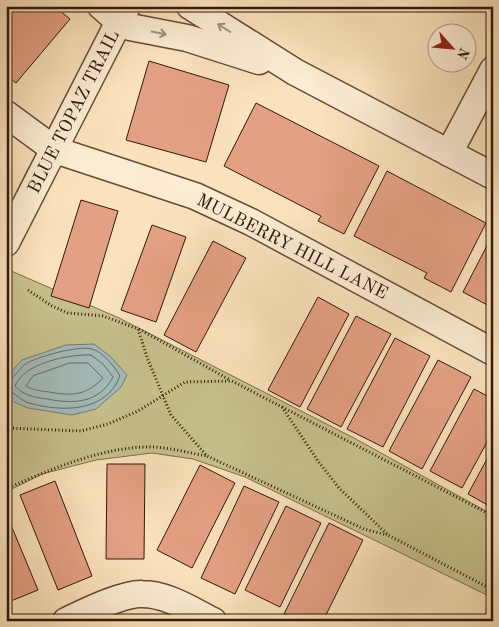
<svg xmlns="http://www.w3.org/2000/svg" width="499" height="627" viewBox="0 0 499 627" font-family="'Old Standard TT',serif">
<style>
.green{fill:#c6c18c;stroke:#7d6d4c}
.water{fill:#a2bcba;stroke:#767b74}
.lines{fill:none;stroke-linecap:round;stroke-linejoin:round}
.shore{stroke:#6b6a63;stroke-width:1}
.building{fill:#e4a084;stroke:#34190c}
.minor-casing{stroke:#664b38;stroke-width:29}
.path{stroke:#34190c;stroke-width:3;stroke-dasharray:1 2.5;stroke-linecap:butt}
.minor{stroke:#fcecd3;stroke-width:26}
.oneway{stroke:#a28d79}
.labels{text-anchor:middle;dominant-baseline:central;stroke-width:4;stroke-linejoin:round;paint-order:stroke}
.street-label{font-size:18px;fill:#34190c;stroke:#fcecd3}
</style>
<rect width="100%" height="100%" fill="#fae2bc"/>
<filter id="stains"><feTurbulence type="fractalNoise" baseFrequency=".004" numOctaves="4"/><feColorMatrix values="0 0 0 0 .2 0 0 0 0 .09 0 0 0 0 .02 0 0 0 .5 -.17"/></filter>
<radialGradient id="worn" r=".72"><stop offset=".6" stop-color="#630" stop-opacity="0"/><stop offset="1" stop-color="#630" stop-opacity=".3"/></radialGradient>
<!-- green -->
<path class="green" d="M9 270 119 318 354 438 493 515V598L245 477 193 459 152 453 96 460 42 474 6 492V275Z"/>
<!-- water -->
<path class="water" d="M94 344 111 357 127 375 121 387 96 409 72 415 28 408 12 401 6 392 8 375 22 360 66 345Z"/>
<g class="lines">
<!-- shore -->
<g class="shore">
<path d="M91 355 104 365 113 377C99 404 72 404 47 399 34 397 24 396 15 386 24 363 69 354 91 355Z"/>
<path d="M70 363H88L103 378C86 396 71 396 49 392 41 391 33 390 26 386L33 376Z"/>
<path d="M6 380C15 379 18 370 24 365 35 357 79 345 92 349 102 351 115 367 120 376 106 413 61 412 29 403 20 400 13 391 6 390"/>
</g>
</g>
<!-- building -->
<g class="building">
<path d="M6 6H54L70 19 16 83 6 75Z"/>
<path d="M149 61 229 85 206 162 126 140Z"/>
<path d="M256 103 379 166 344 234 318 221 321 216 224 166Z"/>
<path d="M387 171 486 223 451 292 424 278 427 273 354 236Z"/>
<path d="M81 200 118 211 89 308 51 296Z"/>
<path d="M152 225 186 237 156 322 121 310Z"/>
<path d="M493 234V308L463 292Z"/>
<path d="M213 241 246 258 196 352 164 335Z"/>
<path d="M318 297 349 314 300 407 268 390Z"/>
<path d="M356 316 391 334 341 427 307 409Z"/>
<path d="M395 338 430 356 383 447 347 429Z"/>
<path d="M438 360 471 377 422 469 389 451Z"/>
<path d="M474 389 493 399V431L462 488 430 471Z"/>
<path d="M493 448V508L468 494Z"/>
<path d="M107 464H145L144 559H106Z"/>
<path d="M200 465 235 483 192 568 157 550Z"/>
<path d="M55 481 92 576 58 590 20 495Z"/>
<path d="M244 486 279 502 235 594 201 578Z"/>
<path d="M286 506 321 523 280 607 245 590Z"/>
<path d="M6 513 38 590 6 603Z"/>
<path d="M329 523 363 540 323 621H297L284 614Z"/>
</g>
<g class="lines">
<defs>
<g id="minor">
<path d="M101 6 119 22 130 27 187 38 259 61"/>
<path d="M190 6 295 72 493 176"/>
<path d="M6 114 55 150 195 196 251 222 493 352"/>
<path d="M449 153 493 70"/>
<path d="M6 243 127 6"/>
<path d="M66 621C83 613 123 593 142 594 167 594 191 610 213 621"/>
</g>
</defs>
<!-- minor casing -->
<use href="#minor" class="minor-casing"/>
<!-- path -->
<g class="path">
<path d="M28 290 52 306 68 313 103 316 138 329 148 360 171 415 207 456 364 529 387 535"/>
<path d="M139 329 230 380"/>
<path d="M282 407 493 516"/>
<path d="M6 428 81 431 108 424 138 411 185 382 232 381 282 407 318 461 339 488 388 535 493 590"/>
<path d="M6 489C51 469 104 446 153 447 172 448 189 453 207 456"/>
</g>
<!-- minor -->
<use href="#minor" class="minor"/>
</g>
<!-- one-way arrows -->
<defs><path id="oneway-shaft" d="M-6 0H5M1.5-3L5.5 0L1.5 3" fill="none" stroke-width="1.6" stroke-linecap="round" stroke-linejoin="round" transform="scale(1.25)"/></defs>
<g class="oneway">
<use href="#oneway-shaft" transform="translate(224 28) rotate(-148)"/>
<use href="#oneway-shaft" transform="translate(159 33) rotate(11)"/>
</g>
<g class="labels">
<!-- street labels -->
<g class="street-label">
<text transform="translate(74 112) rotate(-63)">BLUE TOPAZ TRAIL</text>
<text transform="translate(292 247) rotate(27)">MULBERRY HILL LANE</text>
</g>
</g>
<!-- margin -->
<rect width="499" height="627" fill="none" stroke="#fae2bc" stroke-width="25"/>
<rect x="8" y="8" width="484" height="612" fill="none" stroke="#34190c" stroke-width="2.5"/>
<rect x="12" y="12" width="474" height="602" fill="none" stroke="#34190c"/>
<!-- north arrow -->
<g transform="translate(452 48) rotate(117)"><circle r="24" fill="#fcecd3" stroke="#ac9883"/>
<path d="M0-4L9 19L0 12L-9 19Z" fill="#8f2418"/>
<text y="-8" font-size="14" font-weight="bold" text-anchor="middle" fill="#34190c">N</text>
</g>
<rect width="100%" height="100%" filter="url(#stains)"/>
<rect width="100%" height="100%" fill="url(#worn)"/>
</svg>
